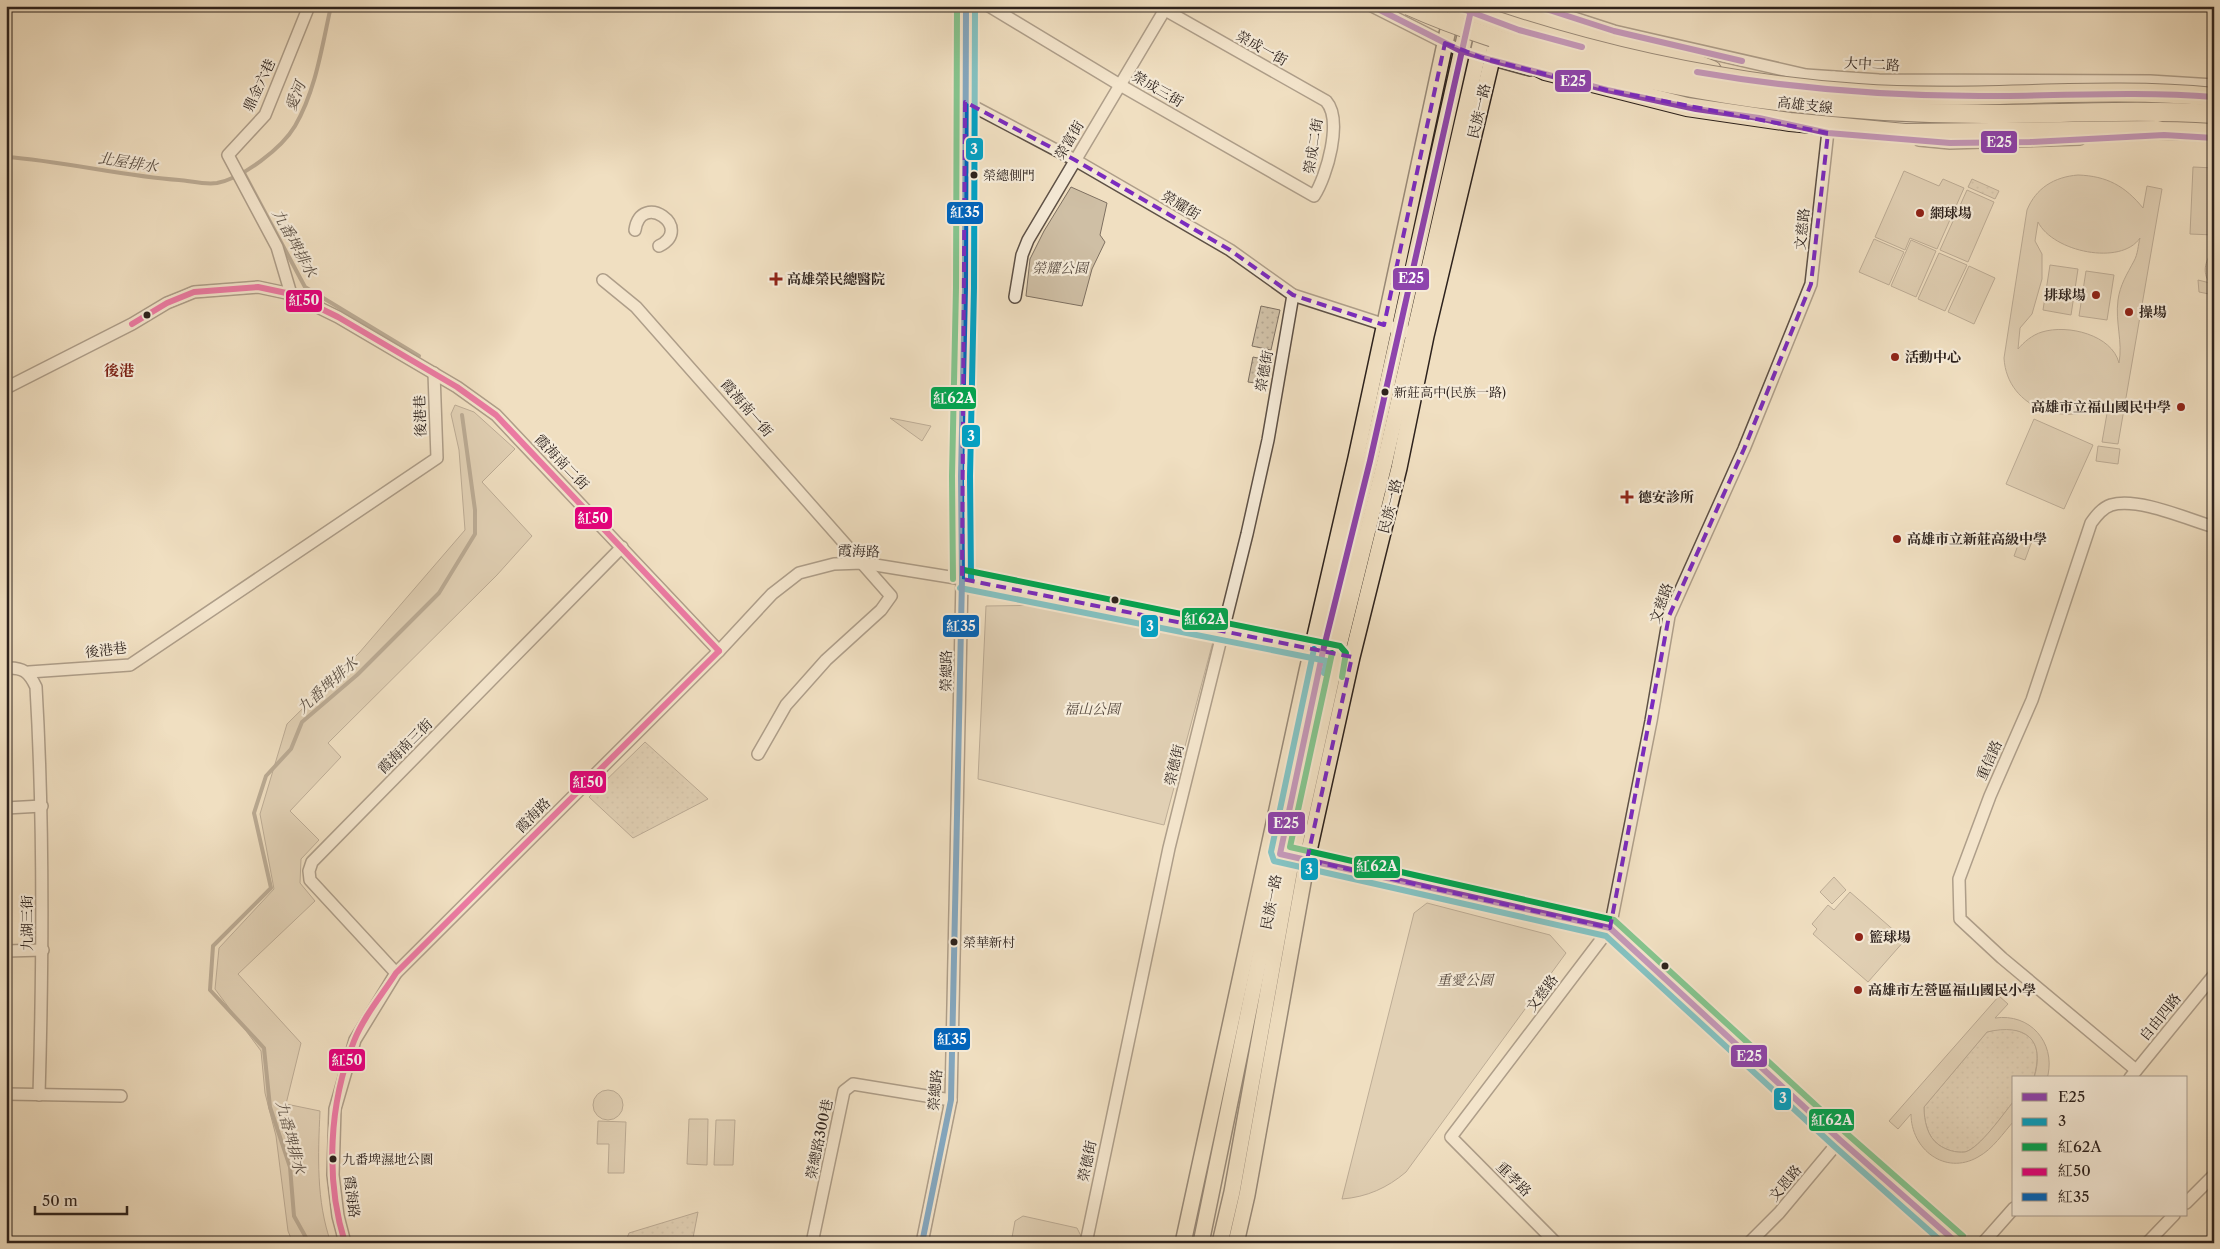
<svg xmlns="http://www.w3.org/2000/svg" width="2220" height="1249" viewBox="0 0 2220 1249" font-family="'Libre Caslon Text','Noto Serif TC',serif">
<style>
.grass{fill:url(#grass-dots);stroke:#7e7061}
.green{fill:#cfbfa5;stroke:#7e7061;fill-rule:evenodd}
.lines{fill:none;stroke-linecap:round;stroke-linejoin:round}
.stream{stroke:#7a6d5e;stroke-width:4}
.minor-casing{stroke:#5e5146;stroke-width:14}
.major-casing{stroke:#2d221d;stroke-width:18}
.highway-casing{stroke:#2d221d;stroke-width:20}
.minor{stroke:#f5ead7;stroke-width:11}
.major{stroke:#f0dfc1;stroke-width:15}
.highway{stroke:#f0dfc1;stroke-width:18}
.highway-bridge-casing{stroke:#2d221d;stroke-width:20;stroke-linecap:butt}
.highway-bridge{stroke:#f0dfc1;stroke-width:18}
.bus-1-casing{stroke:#f5ead7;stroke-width:10}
.bus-2-casing{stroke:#f5ead7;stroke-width:10}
.bus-3-casing{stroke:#f5ead7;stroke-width:10}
.bus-4-casing{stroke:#f5ead7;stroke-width:10}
.bus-5-casing{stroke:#f5ead7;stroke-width:10}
.bus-1{stroke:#8e44ad;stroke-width:6}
.bus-2{stroke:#02a2c5;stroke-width:6}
.bus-3{stroke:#00a651;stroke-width:6}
.bus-4{stroke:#e5007d;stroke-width:6}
.bus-5{stroke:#0065bd;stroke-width:6}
.marked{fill:none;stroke:#7b2cbf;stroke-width:4;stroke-dasharray:10 6;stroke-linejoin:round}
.bus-dot{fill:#2d221d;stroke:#f5ead7;stroke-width:2}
.poi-dot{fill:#8f2418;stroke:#f5ead7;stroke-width:2}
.labels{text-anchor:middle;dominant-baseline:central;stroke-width:4.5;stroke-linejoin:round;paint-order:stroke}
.bus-label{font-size:13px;fill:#2d221d;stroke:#f5ead7;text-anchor:start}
.street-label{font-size:14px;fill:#2d221d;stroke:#f5ead7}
.poi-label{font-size:14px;font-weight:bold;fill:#2d221d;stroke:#f5ead7;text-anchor:start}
.park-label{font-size:14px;font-style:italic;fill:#56493f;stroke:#f5ead7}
.water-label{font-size:15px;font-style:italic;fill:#5a4e43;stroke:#f5ead7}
.neighbourhood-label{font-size:15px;font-weight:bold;fill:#7a1f14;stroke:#f5ead7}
.line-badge{stroke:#f5ead7;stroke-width:2}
.badge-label{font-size:14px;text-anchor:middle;font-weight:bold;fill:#fff}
</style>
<defs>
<pattern id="grass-dots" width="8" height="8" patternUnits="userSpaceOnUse" patternTransform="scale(1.25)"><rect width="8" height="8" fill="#cfbfa5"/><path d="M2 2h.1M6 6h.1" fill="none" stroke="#b2a48e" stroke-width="1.8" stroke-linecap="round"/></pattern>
</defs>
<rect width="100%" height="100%" fill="#f0dfc1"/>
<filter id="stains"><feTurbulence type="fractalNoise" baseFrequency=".004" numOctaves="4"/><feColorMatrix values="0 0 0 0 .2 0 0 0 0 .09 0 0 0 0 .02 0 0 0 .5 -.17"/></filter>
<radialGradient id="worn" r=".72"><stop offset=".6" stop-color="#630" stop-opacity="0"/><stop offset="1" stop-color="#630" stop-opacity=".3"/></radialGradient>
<!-- grass -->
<g class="grass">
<path d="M1972 179 1999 191 1995 199 1968 187Z"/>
<path d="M1261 306 1280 310 1271 350 1252 346Z"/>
<path d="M1253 357 1267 360 1263 384 1248 382Z"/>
<path d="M645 742 708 799 633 838 589 797Z"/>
<path d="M2003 1028C2036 1031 2042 1048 2034 1077L2014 1078V1101C2003 1114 1980 1148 1965 1152 1956 1153 1946 1150 1939 1145 1927 1137 1924 1120 1924 1107L1987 1032Z"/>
<path d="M698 1212 692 1243H625L629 1233Z"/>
</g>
<!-- green -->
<g class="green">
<path d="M2193 167 2214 168V235L2190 234Z"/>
<path d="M1904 171 1939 186 1943 179 1964 188 1937 249 1910 238 1905 250 1875 237Z"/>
<path d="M2078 175C2107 176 2125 186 2143 208L2147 186 2162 189 2118 444 2102 442 2109 402C2069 429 2007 410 2004 358L2027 210C2036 188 2054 177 2078 175ZM2038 222C2053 252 2121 266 2140 238 2138 245 2138 254 2134 261 2127 274 2120 285 2118 300 2115 322 2123 342 2119 363 2112 335 2068 324 2042 332 2032 335 2024 342 2018 349L2020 328 2032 314 2042 279V254L2035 241Z"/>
<path d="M1071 187 1107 203 1100 235 1105 242 1092 269 1082 306 1026 296 1030 259 1044 231Z"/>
<path d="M1967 190 1994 202 1968 262 1940 250Z"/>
<path d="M1874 239 1904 252 1889 285 1859 272Z"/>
<path d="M1911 240 1936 251 1916 297 1891 286Z"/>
<path d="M2214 249V295L2199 292 2198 280 2210 283C2201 272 2206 259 2214 249Z"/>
<path d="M1939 253 1967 265 1945 311 1918 299Z"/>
<path d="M2050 265 2078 269 2071 315 2043 310Z"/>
<path d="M1969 266 1995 278 1974 324 1948 312Z"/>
<path d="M2086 271 2114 275 2107 320 2079 316Z"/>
<path d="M455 405 474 412 515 449 482 482 532 536 497 575 328 743 341 757 290 811 319 840 301 859 300 883 315 901 238 974 301 1043 286 1104 320 1111C318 1155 316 1201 331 1243H293L288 1231 276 1136 265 1093 261 1051 215 989 219 948 274 889 260 814 287 724 359 653 465 530 459 450 451 414Z"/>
<path d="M890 418 931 426 922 441Z"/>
<path d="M2034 419 2093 445 2064 509 2006 484Z"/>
<path d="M2098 446 2120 449 2118 464 2096 461Z"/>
<path d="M2021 537 2032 541 2025 560 2014 556Z"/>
<path d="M1059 605 1215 634 1164 825 978 779 986 606Z"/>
<path d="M1834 877 1846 890 1832 904 1820 892Z"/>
<path d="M1850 892 1905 940 1868 982 1813 934 1817 929 1812 924 1828 905 1834 910Z"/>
<path d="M1427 903 1550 935 1566 953 1406 1172C1387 1188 1367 1197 1342 1199L1414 913Z"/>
<path d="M1999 996 2008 1004 1995 1018C2030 1013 2055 1042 2048 1075L2047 1078H2034C2046 1039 2025 1023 1987 1032L1924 1107C1924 1120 1927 1137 1939 1145 1946 1150 1956 1153 1965 1152 1980 1148 2003 1114 2014 1101V1121C2003 1133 1993 1149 1978 1157 1945 1176 1911 1149 1911 1114L1898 1129 1889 1121Z"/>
<circle cx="608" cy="1105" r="15"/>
<path d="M689 1119H708L707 1165 687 1164Z"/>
<path d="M716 1120H735L733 1165H714Z"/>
<path d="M598 1121 626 1122 624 1173H608L609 1144H597Z"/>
<path d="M1023 1216 1077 1228 1082 1238 1081 1243H1011L1015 1221Z"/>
</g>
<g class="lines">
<!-- stream -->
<g class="stream">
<path d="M6 157C64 161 121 176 179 180 191 181 205 185 217 183 243 178 282 148 295 126 316 90 322 46 331 6"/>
<path d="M244 173 305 287 419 356"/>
<path d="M309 1243 294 1216 290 1167 270 1107 264 1048 210 990 213 946 271 888 254 813 266 776 291 749 302 722 357 675 439 593 475 534V510L462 415"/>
</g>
<defs>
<g id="minor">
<path d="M989 6 1120 85 1314 196C1327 176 1343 120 1326 101L1158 6"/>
<path d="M1372 6 1461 51 1530 70"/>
<path d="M1537 6 1614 31 1806 75 1879 80 2150 81 2214 85"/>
<path d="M965 102 1075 160 1230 250 1293 295 1407 332"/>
<path d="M1843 119 1979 124"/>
<path d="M1919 140 1950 143 2080 139"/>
<path d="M635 230C641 190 695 228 659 246"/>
<path d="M603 280 636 307 891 596 881 610 826 660 786 705 758 754"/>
<path d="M291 294 277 247 228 155 265 115 309 6"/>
<path d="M1015 297 1022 255 1028 240 1167 6"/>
<path d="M6 388 132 324 167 303 182 297 194 292 258 287 291 294 338 317 457 387 496 415 719 651"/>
<path d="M6 668C23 667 29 672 36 687 44 823 43 958 39 1095"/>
<path d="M29 672 130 665 437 458 434 373"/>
<path d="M6 808 42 806"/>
<path d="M1300 859 1610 928 1840 1140 1957 1243"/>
<path d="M6 951 43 950"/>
<path d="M396 973 310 880 309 871 312 862 622 547"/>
<path d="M2136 1070 2002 958 1960 919 1959 879 1990 796 2032 700 2091 523C2096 516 2102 508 2111 505 2138 497 2187 519 2214 527"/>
<path d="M2130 1078 2214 975"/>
<path d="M6 1094 121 1096"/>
<path d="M2186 1203 2214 1175"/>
<path d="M345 1243 338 1216 333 1175 335 1109 355 1040 396 973 719 651 772 594 799 573 834 564 863 563 962 579 1319 650"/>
<path d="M812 1243 844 1091 853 1084 951 1100"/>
<path d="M922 1243 951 1100 962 579 961 476 965 288 966 6"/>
<path d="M1086 1243 1169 848 1247 534 1268 440 1293 295"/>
<path d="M1556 1243 1451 1137 1610 928 1651 721 1669 616 1744 449 1811 284 1834 77"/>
<path d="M1749 1243 1779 1213 1840 1140"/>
<path d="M1983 1243 2014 1208"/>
<path d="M2147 1243 2174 1215"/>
</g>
<g id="major">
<path d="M1183 1243 1307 671 1356 458 1452 11"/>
<path d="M1201 1243 1318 673 1370 461 1469 18"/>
<path d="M1220 1243 1232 1192 1292 857 1337 654 1384 465 1489 6"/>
<path d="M1236 1243 1247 1195 1307 860 1352 657 1399 468 1426 336 1498 34"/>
</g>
<g id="highway">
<path d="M1506 6 1607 39 1689 61 1712 70"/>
<path d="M2158 130 2214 131"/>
</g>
</defs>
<!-- minor casing -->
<use href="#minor" class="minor-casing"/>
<!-- major casing -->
<use href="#major" class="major-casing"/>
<!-- highway casing -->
<use href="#highway" class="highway-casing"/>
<!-- minor -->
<use href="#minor" class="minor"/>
<!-- major -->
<use href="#major" class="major"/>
<!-- highway -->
<use href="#highway" class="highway"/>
<defs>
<g id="highway-bridge">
<path d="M1409 6C1460 29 1514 45 1568 60 1705 97 1841 114 1983 114 2060 114 2137 109 2214 114"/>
<path d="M1454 6C1584 53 1719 83 1858 93 1976 102 2096 85 2214 97"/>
<path d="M1498 48 1545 71 1687 107 1790 122 1905 133 2158 130"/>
</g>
</defs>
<!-- highway-bridge casing -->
<use href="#highway-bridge" class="highway-bridge-casing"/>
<!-- highway-bridge -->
<use href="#highway-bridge" class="highway-bridge"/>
<defs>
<g id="bus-1">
<path d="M1372 6 1461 51 1491 60 1607 90 1696 109 1759 118 1828 133 1950 143 2030 142 2164 135 2214 138"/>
<path d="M1455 6 1519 30 1582 47"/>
<path d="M1472 6 1370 461 1323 651 1280 854 1610 928 1840 1140 1957 1243"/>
<path d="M1546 9 1614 31 1742 61"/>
<path d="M1697 72C1790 88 1885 96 1979 96 2058 96 2136 91 2214 97"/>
</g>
<g id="bus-2">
<path d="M971 579 970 476 974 288 975 6"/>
<path d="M960 588 1327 661 1324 673"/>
<path d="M1314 649 1271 852 1274 861 1606 936 1834 1146 1943 1243"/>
</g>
<g id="bus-3">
<path d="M964 570 1340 646 1346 653 1342 677"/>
<path d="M953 579 952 476 956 288 957 6"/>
<path d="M1332 653 1290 847 1614 920 1846 1133 1963 1236"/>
</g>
<g id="bus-4">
<path d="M132 324 167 303 194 292 258 287 291 294 338 317 457 387 496 415 719 651"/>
<path d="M345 1243C325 1179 329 1103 354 1041 364 1016 382 995 396 973L719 651"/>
</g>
<path id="bus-5" d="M922 1243 951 1100 962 579 961 476 965 288 966 6"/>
</defs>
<!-- bus-1 casing -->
<use href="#bus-1" class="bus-1-casing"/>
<!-- bus-2 casing -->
<use href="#bus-2" class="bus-2-casing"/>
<!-- bus-3 casing -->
<use href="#bus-3" class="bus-3-casing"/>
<!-- bus-4 casing -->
<use href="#bus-4" class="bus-4-casing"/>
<!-- bus-5 casing -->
<use href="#bus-5" class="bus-5-casing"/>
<!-- bus-1 -->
<use href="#bus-1" class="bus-1"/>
<!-- bus-2 -->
<use href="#bus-2" class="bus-2"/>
<!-- bus-3 -->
<use href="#bus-3" class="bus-3"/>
<!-- bus-4 -->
<use href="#bus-4" class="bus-4"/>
<!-- bus-5 -->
<use href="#bus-5" class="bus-5"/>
</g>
<!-- marked area -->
<path d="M0 0H2220V1249H0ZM1445 43 1483 58 1607 90 1828 133 1811 284 1744 449 1669 616 1610 928 1307 860 1352 657 962 579 965 102 1075 160 1230 250 1293 295 1384 325Z" fill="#f0dfc1" fill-opacity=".55" fill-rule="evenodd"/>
<path class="marked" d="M1445 43 1483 58 1607 90 1828 133 1811 284 1744 449 1669 616 1610 928 1307 860 1352 657 962 579 965 102 1075 160 1230 250 1293 295 1384 325Z"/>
<!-- markers -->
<g class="bus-dot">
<circle cx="974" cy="175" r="4.5"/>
<circle cx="147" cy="315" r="4.5"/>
<circle cx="1385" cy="392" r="4.5"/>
<circle cx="1115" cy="600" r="4.5"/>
<circle cx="954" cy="942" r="4.5"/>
<circle cx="1665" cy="966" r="4.5"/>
<circle cx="333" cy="1159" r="4.5"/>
</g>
<g class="poi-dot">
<circle cx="1920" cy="213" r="5"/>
<path d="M773.5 271.5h5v5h5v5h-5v5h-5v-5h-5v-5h5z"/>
<circle cx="2096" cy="295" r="5"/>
<circle cx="2129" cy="312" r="5"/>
<circle cx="1895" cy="357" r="5"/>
<circle cx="2181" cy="407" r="5"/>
<path d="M1624.5 489.5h5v5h5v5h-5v5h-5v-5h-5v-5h5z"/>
<circle cx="1897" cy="539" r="5"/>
<circle cx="1859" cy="937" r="5"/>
<circle cx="1858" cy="990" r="5"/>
</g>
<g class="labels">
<!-- bus labels -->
<g class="bus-label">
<text x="983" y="175">榮總側門</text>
<text x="1394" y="392">新莊高中(民族一路)</text>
<text x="963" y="942">榮華新村</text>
<text x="342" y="1159">九番埤濕地公園</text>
</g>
<!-- street labels -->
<g class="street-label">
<text transform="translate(1262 48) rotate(29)">榮成一街</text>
<text transform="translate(1872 64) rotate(3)">大中二路</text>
<text transform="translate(259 85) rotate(-65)">鼎金六巷</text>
<text transform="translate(1158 89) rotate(30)">榮成三街</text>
<text transform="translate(1805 105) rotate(6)">高雄支線</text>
<text transform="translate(1479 111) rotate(-77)">民族一路</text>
<text transform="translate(1069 140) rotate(-59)">榮富街</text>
<text transform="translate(1313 146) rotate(-81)">榮成二街</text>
<text transform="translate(1181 205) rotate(31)">榮耀街</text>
<text transform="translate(1802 229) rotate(-84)">文慈路</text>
<text transform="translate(1264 371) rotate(-80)">榮德街</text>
<text transform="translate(747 408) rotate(49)">霞海南一街</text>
<text transform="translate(420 416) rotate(-92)">後港巷</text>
<text transform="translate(562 462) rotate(46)">霞海南二街</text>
<text transform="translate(1390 506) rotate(-76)">民族一路</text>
<text transform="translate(859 551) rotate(2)">霞海路</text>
<text transform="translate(1661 603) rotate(-70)">文慈路</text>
<text transform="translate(106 650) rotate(-7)">後港巷</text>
<text transform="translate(946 671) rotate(-89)">榮總路</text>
<text transform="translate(405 746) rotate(-45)">霞海南三街</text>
<text transform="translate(1989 760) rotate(-66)">重信路</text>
<text transform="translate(1174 765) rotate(-77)">榮德街</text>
<text transform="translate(533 815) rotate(-45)">霞海路</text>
<text transform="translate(1271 902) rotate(-79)">民族一路</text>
<text transform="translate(27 923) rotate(-90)">九湖三街</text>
<text transform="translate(1542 993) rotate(-53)">文慈路</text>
<text transform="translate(2160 1017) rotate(-51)">自由四路</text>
<text transform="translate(935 1090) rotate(-85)">榮總路</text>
<text transform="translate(819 1139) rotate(-78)">榮總路300巷</text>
<text transform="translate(1087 1161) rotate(-78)">榮德街</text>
<text transform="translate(1514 1179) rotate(45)">重孝路</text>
<text transform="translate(1785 1183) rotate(-50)">文恩路</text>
<text transform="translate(352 1197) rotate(83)">霞海路</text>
</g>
<!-- poi labels -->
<g class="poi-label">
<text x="1930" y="213">網球場</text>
<text x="787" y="279">高雄榮民總醫院</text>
<text x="2086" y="295" text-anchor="end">排球場</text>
<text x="2139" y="312">操場</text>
<text x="1905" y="357">活動中心</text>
<text x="2171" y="407" text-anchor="end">高雄市立福山國民中學</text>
<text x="1638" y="497">德安診所</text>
<text x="1907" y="539">高雄市立新莊高級中學</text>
<text x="1869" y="937">籃球場</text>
<text x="1868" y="990">高雄市左營區福山國民小學</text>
</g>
<!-- park labels -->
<g class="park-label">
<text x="1060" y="268">榮耀公園</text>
<text x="1092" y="709">福山公園</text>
<text x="1465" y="980">重愛公園</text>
</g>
<!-- water labels -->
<g class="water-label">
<text transform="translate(295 96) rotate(-69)">愛河</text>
<text transform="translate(128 162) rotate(9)">北屋排水</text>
<text transform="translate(295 243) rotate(61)">九番埤排水</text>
<text transform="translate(327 685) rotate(-42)">九番埤排水</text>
<text transform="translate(291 1137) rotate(75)">九番埤排水</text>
</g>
<!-- neighbourhood labels -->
<g class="neighbourhood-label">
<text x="119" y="370">後港</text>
</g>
</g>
<g class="line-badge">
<rect x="1554" y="69" width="38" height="24" rx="5" fill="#8e44ad"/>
<rect x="1980" y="130" width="38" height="24" rx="5" fill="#8e44ad"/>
<rect x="965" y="137" width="19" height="24" rx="5" fill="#02a2c5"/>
<rect x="946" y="201" width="38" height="24" rx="5" fill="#0065bd"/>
<rect x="1392" y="267" width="38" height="24" rx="5" fill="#8e44ad"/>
<rect x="285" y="289" width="38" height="24" rx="5" fill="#e5007d"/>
<rect x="930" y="386" width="47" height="24" rx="5" fill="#00a651"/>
<rect x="961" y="424" width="20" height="24" rx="5" fill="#02a2c5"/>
<rect x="574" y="506" width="39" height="24" rx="5" fill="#e5007d"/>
<rect x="1181" y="607" width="48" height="24" rx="5" fill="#00a651"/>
<rect x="1140" y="614" width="19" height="24" rx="5" fill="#02a2c5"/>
<rect x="942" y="614" width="38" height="24" rx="5" fill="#0065bd"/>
<rect x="569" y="770" width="38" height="24" rx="5" fill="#e5007d"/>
<rect x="1267" y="811" width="39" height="24" rx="5" fill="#8e44ad"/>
<rect x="1353" y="855" width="48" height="24" rx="5" fill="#00a651"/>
<rect x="1300" y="857" width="19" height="24" rx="5" fill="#02a2c5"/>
<rect x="933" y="1027" width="38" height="24" rx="5" fill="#0065bd"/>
<rect x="1730" y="1044" width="38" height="24" rx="5" fill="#8e44ad"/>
<rect x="328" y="1048" width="38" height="24" rx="5" fill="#e5007d"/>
<rect x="1773" y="1087" width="19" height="24" rx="5" fill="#02a2c5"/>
<rect x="1808" y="1108" width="47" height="24" rx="5" fill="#00a651"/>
</g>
<g class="badge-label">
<text x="1573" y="86">E25</text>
<text x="1999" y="147">E25</text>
<text x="974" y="154">3</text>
<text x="965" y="217">紅35</text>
<text x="1411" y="283">E25</text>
<text x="304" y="305">紅50</text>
<text x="954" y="403">紅62A</text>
<text x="971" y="441">3</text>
<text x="593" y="523">紅50</text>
<text x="1205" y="624">紅62A</text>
<text x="1150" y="631">3</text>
<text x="961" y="631">紅35</text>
<text x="588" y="787">紅50</text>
<text x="1286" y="828">E25</text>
<text x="1377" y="871">紅62A</text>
<text x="1309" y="874">3</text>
<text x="952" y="1044">紅35</text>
<text x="1749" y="1061">E25</text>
<text x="347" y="1065">紅50</text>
<text x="1783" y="1103">3</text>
<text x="1832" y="1125">紅62A</text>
</g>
<!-- margin -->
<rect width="2220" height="1249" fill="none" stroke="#f0dfc1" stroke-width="25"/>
<rect x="8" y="8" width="2205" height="1234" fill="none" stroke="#2d221d" stroke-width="2.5"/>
<rect x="12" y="12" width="2195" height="1224" fill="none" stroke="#2d221d"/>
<!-- legend -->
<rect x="2012" y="1076" width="175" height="140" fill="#f5ead7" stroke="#a59a8d"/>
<rect x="2022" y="1093" width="25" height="8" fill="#8e44ad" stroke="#a59a8d"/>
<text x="2058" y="1102" font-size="15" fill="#2d221d">E25</text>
<rect x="2022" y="1118" width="25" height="8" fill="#02a2c5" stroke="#a59a8d"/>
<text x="2058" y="1126" font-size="15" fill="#2d221d">3</text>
<rect x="2022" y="1143" width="25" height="8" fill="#00a651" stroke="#a59a8d"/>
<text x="2058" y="1152" font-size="15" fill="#2d221d">紅62A</text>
<rect x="2022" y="1168" width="25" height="8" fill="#e5007d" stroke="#a59a8d"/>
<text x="2058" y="1176" font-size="15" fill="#2d221d">紅50</text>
<rect x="2022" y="1193" width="25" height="8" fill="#0065bd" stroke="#a59a8d"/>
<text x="2058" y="1202" font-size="15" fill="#2d221d">紅35</text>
<!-- scale -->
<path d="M35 1206v8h92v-8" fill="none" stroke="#2d221d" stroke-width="2.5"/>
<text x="42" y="1206" font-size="15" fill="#2d221d" stroke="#f5ead7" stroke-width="4" paint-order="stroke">50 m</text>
<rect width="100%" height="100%" filter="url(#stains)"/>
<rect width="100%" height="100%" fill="url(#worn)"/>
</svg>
